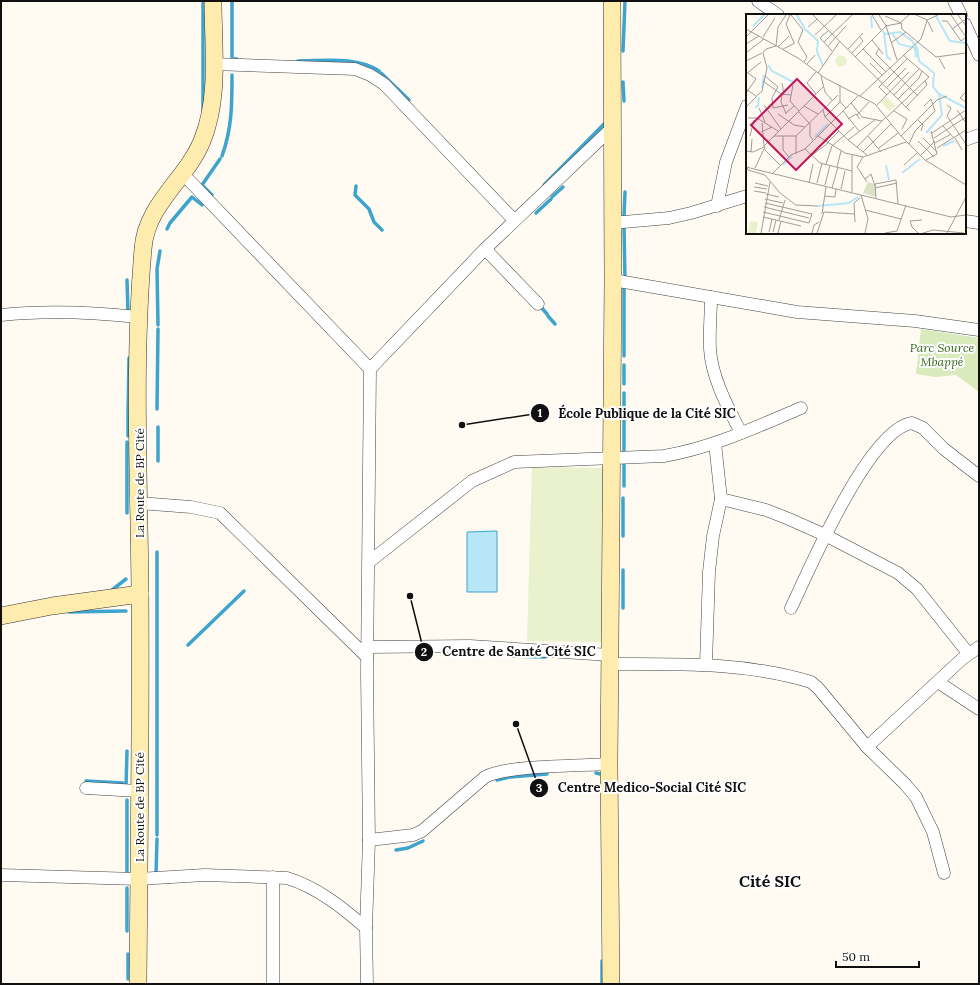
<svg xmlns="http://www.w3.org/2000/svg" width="980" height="985" viewBox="0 0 980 985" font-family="Lora,serif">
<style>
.green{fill:#d9eabc}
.pitch{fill:#e9f1cd}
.water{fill:#b7e6f6;stroke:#3fa4cd}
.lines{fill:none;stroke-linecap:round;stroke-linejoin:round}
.stream{stroke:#3fa4cd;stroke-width:3.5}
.street-casing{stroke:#434343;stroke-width:13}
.secondary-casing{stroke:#323232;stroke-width:18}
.street{stroke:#fff;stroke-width:12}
.secondary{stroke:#feecae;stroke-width:17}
.labels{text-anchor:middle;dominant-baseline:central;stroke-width:4;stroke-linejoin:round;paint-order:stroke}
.park-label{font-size:12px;font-style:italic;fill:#37681f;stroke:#fff}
.street-label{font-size:12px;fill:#101010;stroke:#fff}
.district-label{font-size:16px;font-weight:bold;fill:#101010;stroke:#fff}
.inset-river{fill:none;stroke:#b7e6f6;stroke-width:2}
.inset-road{fill:none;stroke:#9f9d98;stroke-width:1}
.view{fill:#c2185b;fill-opacity:0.15;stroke:#c2185b;stroke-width:2}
.inset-edge{fill:none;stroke:#101010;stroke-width:2}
.leader{fill:none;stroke:#101010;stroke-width:1.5}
.callout-dot{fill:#101010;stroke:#fff;stroke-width:1.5}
.mark-label{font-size:12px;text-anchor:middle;font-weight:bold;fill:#fff}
.callout-label{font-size:13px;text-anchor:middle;font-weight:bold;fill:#101010;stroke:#fff;stroke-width:4;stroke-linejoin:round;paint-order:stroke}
</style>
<rect width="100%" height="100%" fill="#fffbf3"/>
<!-- green -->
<path class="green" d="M921 329 979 338V392L956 375 935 377 916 374Z"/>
<!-- pitch -->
<path class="pitch" d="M532 467 608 468 604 642 527 641Z"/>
<!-- water -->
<path class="water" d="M497 531V592H467V532Z"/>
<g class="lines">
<!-- stream -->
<g class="stream">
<path d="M232 1V59H237"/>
<path d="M623 51 625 1"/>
<path d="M298 61C323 61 357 56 379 71"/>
<path d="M381 73 409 100"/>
<path d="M623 82 624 101"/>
<path d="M203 111V1"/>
<path d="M222 156C232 128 232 105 232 75"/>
<path d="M544 185 605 123"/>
<path d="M356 186 355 195 369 209 374 222 382 230"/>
<path d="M212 195 202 185 220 159"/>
<path d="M552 197 563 187"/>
<path d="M536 213 551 199"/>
<path d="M624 216 625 192"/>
<path d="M624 226 625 280"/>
<path d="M167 229 170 223 192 197 202 205"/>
<path d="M127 280 128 313"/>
<path d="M540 306 547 314"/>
<path d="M548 316 555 324"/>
<path d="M158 325 157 269 160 251"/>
<path d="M624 356V286"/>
<path d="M624 384V365"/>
<path d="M157 409 158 329"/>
<path d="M128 415 129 358"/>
<path d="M158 427V461"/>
<path d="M128 436V417"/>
<path d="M624 486V393"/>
<path d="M127 513V442"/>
<path d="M623 536V498"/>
<path d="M112 590 126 579"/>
<path d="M623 608V570"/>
<path d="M69 612 126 611"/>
<path d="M188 645 244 591"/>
<path d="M510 656 545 657"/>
<path d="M596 773 604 775"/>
<path d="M497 780 510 777 547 774"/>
<path d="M86 781 123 783"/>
<path d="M126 787 127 751"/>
<path d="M157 835V552"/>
<path d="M396 850 408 848 423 841"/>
<path d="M127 874V800"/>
<path d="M156 874 157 839"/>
<path d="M127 888V931"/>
<path d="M128 979V954"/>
<path d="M602 984V961"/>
</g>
<defs>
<g id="street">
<path d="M758 1 778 15"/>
<path d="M954 1 961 15"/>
<path d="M965 24 979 55"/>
<path d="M213 64 355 69 370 75 384 84 514 220"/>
<path d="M965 140 979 135"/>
<path d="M182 173 370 369"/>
<path d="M717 206 726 162 747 106"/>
<path d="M965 221 979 223"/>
<path d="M612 223 669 218 691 213 747 196"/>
<path d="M485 249 538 304"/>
<path d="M613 280 797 312 915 321 979 330"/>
<path d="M711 297C711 314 709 332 710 349 712 379 728 407 741 433"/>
<path d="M1 315C48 310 92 312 138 317"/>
<path d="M721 499 766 510 789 519 825 535 898 573 917 589 968 653"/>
<path d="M139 503 191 507 220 513 367 657"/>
<path d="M369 562 472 481 514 462 664 456C712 448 756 427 801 408"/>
<path d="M791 608C810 568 869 429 912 423L923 428 944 449 979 476"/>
<path d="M368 647 470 646 610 655"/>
<path d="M610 664C678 664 745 662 811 682L818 688 867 747 905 784 916 797 933 832 944 873"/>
<path d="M706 664 709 572 713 536 721 499 715 443"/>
<path d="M938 682 979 709"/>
<path d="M867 747 962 659 979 647"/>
<path d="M86 788 138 791"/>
<path d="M369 840 413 835 422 831 485 777C506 765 581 766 609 764"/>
<path d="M1 875 138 879 205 875 287 878C317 887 343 908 366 928"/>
<path d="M273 984V877"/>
<path d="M367 984 366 928 369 840 367 673 370 369 485 249 611 129"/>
</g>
<g id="secondary">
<path d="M1 616 52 606 140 594"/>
<path d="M138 984C139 853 141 722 140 591 139 478 133 363 143 249 146 204 186 180 202 141 220 98 213 46 213 1"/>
<path d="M611 984 609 764 613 280 612 1"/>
</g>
</defs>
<!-- street casing -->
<use href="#street" class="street-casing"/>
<!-- secondary casing -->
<use href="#secondary" class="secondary-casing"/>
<!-- street -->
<use href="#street" class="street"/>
<!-- secondary -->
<use href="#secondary" class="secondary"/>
</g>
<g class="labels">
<!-- park labels -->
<g class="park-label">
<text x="942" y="347">Parc Source<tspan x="942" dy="14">Mbappé</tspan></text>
</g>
<!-- street labels -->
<g class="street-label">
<text transform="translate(139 483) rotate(-90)">La Route de BP Cité</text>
<text transform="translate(139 807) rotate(-90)">La Route de BP Cité</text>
</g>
<!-- district labels -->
<g class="district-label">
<text x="770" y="881">Cité SIC</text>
</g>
</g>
<!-- overview -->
<g transform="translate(746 14)">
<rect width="220" height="220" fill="#fffbf3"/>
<path d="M122 168 128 170 130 183 117 179Z" fill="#dbe2c3"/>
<path d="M89.5 47a5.5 5.5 0 1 1 11 0a5.5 5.5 0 1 1-11 0ZM141 83 149 92 143 97 135 88ZM4 207 12 208 10 219H2Z" fill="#e9f1cd"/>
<path class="inset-river" d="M51 1 59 15 72 27 71 37 77 52M125 2 126 14M190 2 204 27 220 29M7 12 18 1M136 17 140 20 154 18 166 27 171 34 173 47 188 59 187 73 193 80 220 94M138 19 141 43 145 46M146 19 153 30 169 34 170 43M22 51 26 57 47 68M16 74 18 61M9 93 12 92 13 83M180 119 196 101 193 80M69 123 82 110M197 132 208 127M37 151 46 142M140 151 143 166M156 159 174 145M72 192 103 189 112 183"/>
<path class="inset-road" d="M44 1 40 10 48 29M45 1 57 16 52 28 61 43 58 48M67 1 164 97M126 1 135 16M133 1 140 12 155 9M163 1 155 8 156 15 190 43 220 39M170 1 181 6 187 18M205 1 220 23M212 1 220 12M139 2 155 9M181 6 192 1M196 7H201L215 27 220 23M62 13 71 5M0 15 52 44 79 64 129 90 155 122 179 146 220 171M206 15 220 5M83 16 74 24 86 37M69 21 90 1M0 23 22 1M17 23 29 4M126 26 137 40M78 28 106 1M145 29 160 18M0 30 13 22M82 32 100 12M32 33 43 22M133 34 130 40 172 82M37 35 49 29M102 35 117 19M117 35 140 58M0 39 18 25M106 39 117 27 114 23M109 43 140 12 151 46M193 44 199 55M0 47 16 39M124 49 136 61M61 50 69 41M70 58 61 69 70 80M72 59 94 27M0 60 15 48M19 62 32 73 26 84 27 94 42 91M75 62 79 78 86 86M17 67 35 80 45 81M36 69 38 81M136 70 161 45M136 70 133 73 141 81M47 71 44 87 53 97M94 72V88L100 94M140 74 160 54M0 75 10 82M220 78 214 84 220 88M0 79 10 65 2 59M36 81 35 88 40 99M148 81 173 55M114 82 175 25 181 7M152 85 173 64 176 57M105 89 116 103 136 107M18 91 35 115M131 91 163 58M201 91 205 94 201 102 220 130M58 92 72 100M0 93 16 77 21 54 17 39 20 35 30 32 32 13 40 1M160 93 181 71 179 66M13 94 19 108M77 96 79 103 102 126 121 141M211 96 220 109M52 97 63 109M97 97 113 117M148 97 161 105 156 115M32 100 48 111 59 113M39 100 48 92M111 101 123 88M79 103 94 88M141 103 183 63 157 41M2 104H11L32 117M102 105 110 100 114 105M172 106 177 111 175 117M16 109 18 132M64 109V122L67 126M197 112 208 124M15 118 26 113M186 119 220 96M4 122 8 106M28 122H50L92 81M37 122V136L43 143M72 122 99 139 117 143 160 128M122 122 135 138M155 122 191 86 201 82M177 124 191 138M188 124 220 103M209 124 216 136M102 126 130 105M172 127 188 143M81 129 93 117M189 129 205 120M163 130 169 117 189 97 185 85 178 92M111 133 140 103M133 134 152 119M191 134 220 116M59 135 74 149 106 157M0 137 7 138 18 133M5 138 6 125M117 138 145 110M50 140V122M65 142 82 129M174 142 189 127M117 143 111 153 121 168M180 146 191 140 185 117M80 150 86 132 108 113M158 151 171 139M35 152 19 136 18 132 77 73M0 153 205 203 220 201M1 153 2 156 19 161 34 179 50 191 72 192M91 153 95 137M9 154 18 135M27 159 45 141 59 135 113 81M119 165 125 160 129 172M9 169 22 172M63 169 67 150M71 169 76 149M79 171 84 151M8 173 21 175M86 174 92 153M129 174 151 169M95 175 99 157M8 177 20 179M106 178V141M20 180 33 183M115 181 122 205 119 219M78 182 89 183 90 175M130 184 129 170 150 166 152 190M19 185 37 189M0 191V205M18 193 63 204M119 196 155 205M17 198 63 209 66 200 19 189M76 200 80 173M17 203 55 212M33 206 39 186M109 208 108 189 114 184M23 218 26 205M27 218 30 206M15 219 24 168M32 219 35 207M66 219 68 211 73 208M71 219 78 198 109 200M139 219 151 217 160 191M172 219 166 213 164 207 176 206M177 219 187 216 218 219M201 219 220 183"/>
<path class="view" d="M51 65 96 110 50 156 5 111Z"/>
<rect width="220" height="220" class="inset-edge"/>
</g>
<!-- callouts -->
<path class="leader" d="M462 425L540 413M410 596L424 652M516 724L539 788"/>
<g class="callout-dot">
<circle cx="462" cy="425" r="4"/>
<circle cx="410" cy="596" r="4"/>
<circle cx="516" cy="724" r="4"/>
<circle cx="540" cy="413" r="10"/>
<circle cx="424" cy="652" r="10"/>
<circle cx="539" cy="788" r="10"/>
</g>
<g class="mark-label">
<text x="540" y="417">1</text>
<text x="424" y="656">2</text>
<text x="539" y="792">3</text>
</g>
<g class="callout-label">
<text x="647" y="418">École Publique de la Cité SIC</text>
<text x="519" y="656">Centre de Santé Cité SIC</text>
<text x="652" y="792">Centre Medico-Social Cité SIC</text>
</g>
<!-- border -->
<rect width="980" height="985" fill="none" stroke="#101010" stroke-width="4"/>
<!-- scale -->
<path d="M836 961v6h83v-6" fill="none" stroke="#101010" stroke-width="2"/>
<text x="842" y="961" font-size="12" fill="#101010" stroke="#ffffff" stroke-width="3" paint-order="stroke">50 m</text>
</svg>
